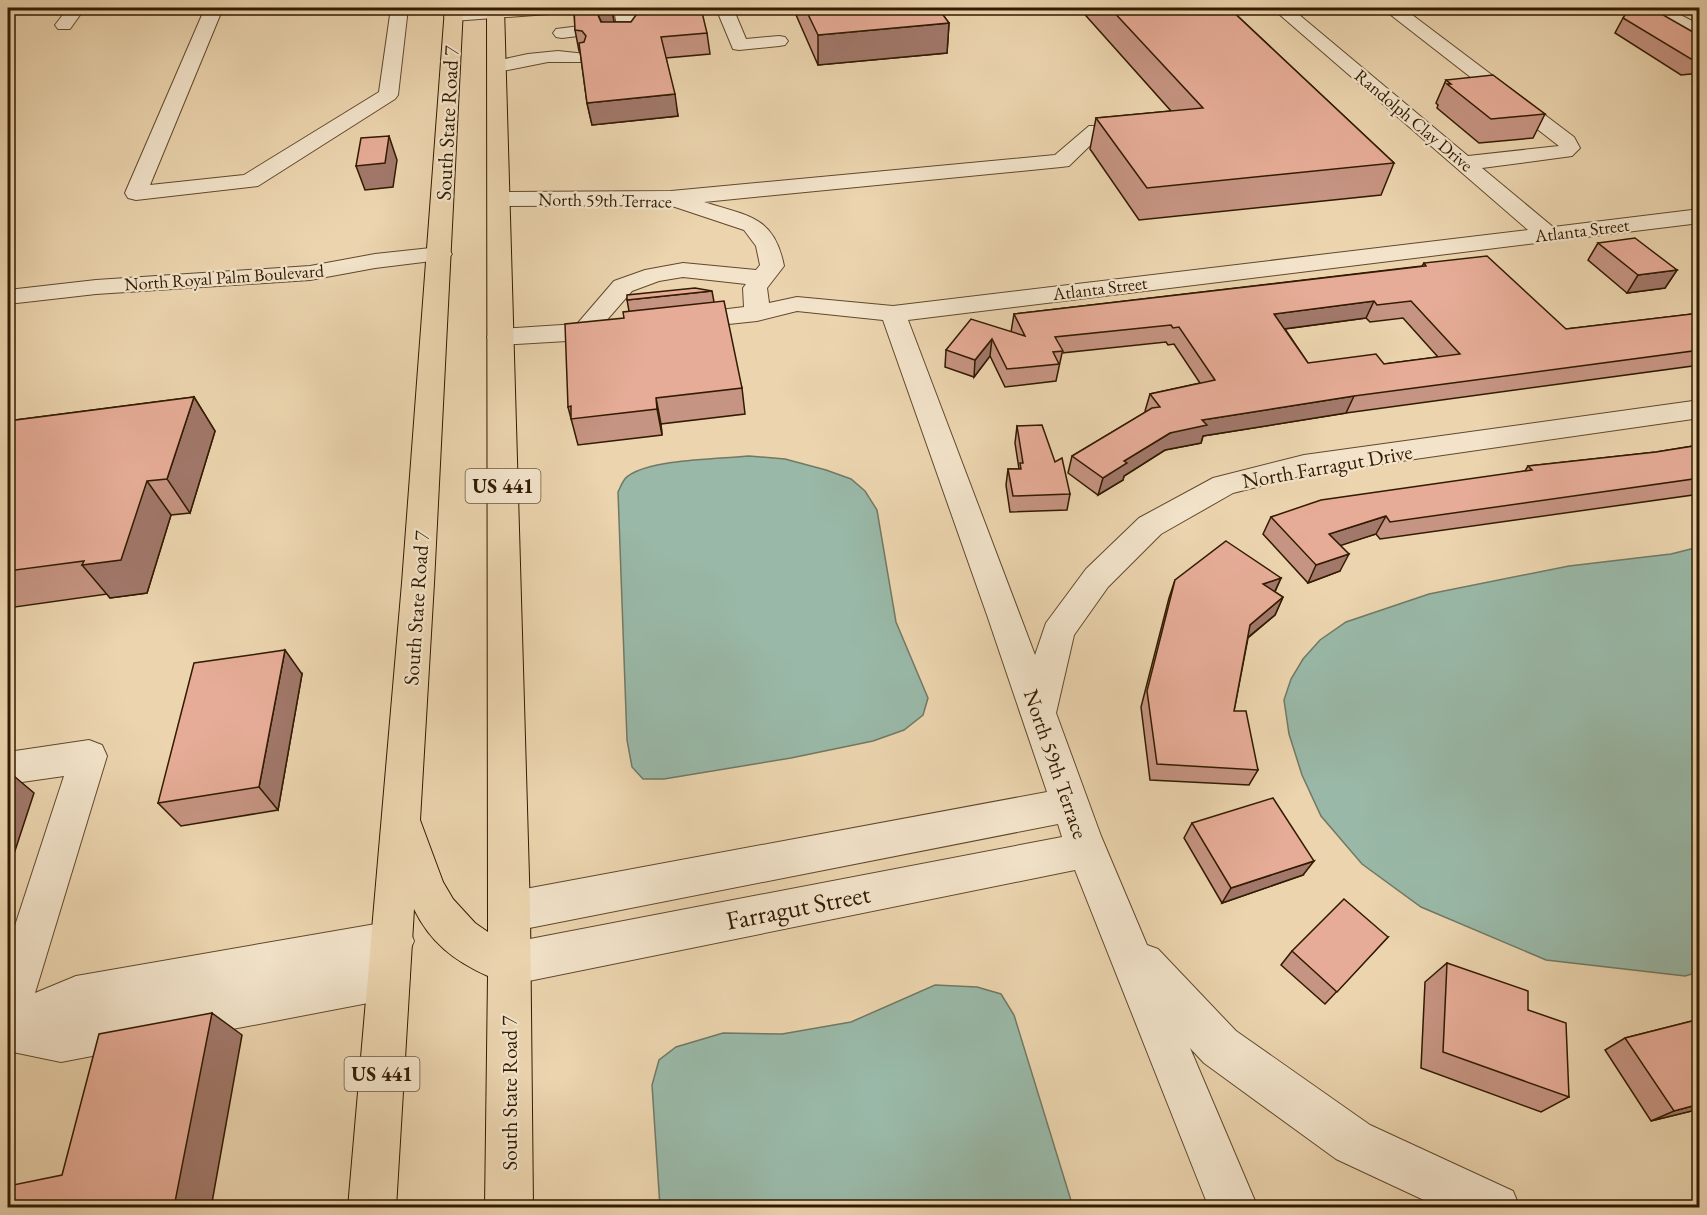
<svg xmlns="http://www.w3.org/2000/svg" width="1707" height="1215" viewBox="0 0 1707 1215" font-family="'EB Garamond',serif">
<style>
.water{fill:#99b8a7;stroke:#707964;stroke-width:1.5}
.lines{fill:none;stroke-linecap:round;stroke-linejoin:round}
.minor-casing{stroke:#60492c;stroke-width:2}
.major-casing{stroke:#321b00;stroke-width:2}
.minor{fill:#f2e3ca;fill-rule:evenodd}
.major{fill:#ebd4ae;fill-rule:evenodd}
.wall{fill:#c69482;stroke:#321b00;stroke-width:1.5;fill-rule:evenodd}
.shaded-wall{fill:#a1786a;stroke:#321b00;stroke-width:1.5}
.building{fill:#e6ac97;stroke:#321b00;stroke-width:1.5;fill-rule:evenodd}
.labels{text-anchor:middle;dominant-baseline:central;stroke-width:4.5;stroke-linejoin:round;paint-order:stroke}
.far-street-label{font-size:18px;fill:#321b00;stroke:#f2e3ca}
.shield{fill:#f2e3ca;stroke:#6c573d;stroke-width:1.5}
.shield-label{font-size:20px;font-weight:bold;fill:#321b00}
.street-label{font-size:21px;fill:#321b00;stroke:#f2e3ca}
.near-street-label{font-size:26px;fill:#321b00;stroke:#f2e3ca}
</style>
<rect width="100%" height="100%" fill="#ebd4ae"/>
<filter id="stains"><feTurbulence type="fractalNoise" baseFrequency=".00333" numOctaves="4"/><feColorMatrix values="0 0 0 0 .2 0 0 0 0 .09 0 0 0 0 .02 0 0 0 .5 -.17"/></filter>
<radialGradient id="worn" r=".72"><stop offset=".6" stop-color="#630" stop-opacity="0"/><stop offset="1" stop-color="#630" stop-opacity=".3"/></radialGradient>
<!-- water -->
<g class="water">
<path d="M749 456 785 459 826 470 851 479 865 491 877 510 896 622 928 698 923 715 904 730 873 741 791 758 664 779H643L632 767 627 740 618 492C621 486 623 479 628 476 652 459 719 459 749 456Z"/>
<path d="M1699 547V972L1685 976 1546 960 1421 907 1362 864 1321 816 1302 775 1289 734 1284 700 1291 679 1303 659 1320 640 1346 622 1429 594 1569 566 1671 554Z"/>
<path d="M935 985 977 987 1001 994 1014 1015 1073 1207H660L652 1085 659 1060 676 1047 723 1033 782 1034 851 1022Z"/>
</g>
<g class="lines">
<defs>
<g id="minor">
<path d="M68 8H85L70 29H58L55 25Z"/>
<path d="M205 8H223L150 185 244 175 379 92 391 8H408L398 95 395 99 258 186 136 200 128 198 125 193Z"/>
<path d="M498 8H571L568 12 562 13 453 21 447 20 444 16 447 12 453 11Z"/>
<path d="M656 8H733L746 39 779 36 785 37 788 41 785 45 779 46 739 50 733 49 718 13 634 20 637 36 634 40 606 41 603 37 606 33 618 31 615 15 618 11Z"/>
<path d="M1272 8H1291L1468 156 1559 146 1387 12 1385 8H1403L1574 137 1580 148 1572 156 1482 168 1553 227 1700 209V223L908 320 1035 655 1046 623 1086 569 1139 518 1213 478 1304 455 1700 400V418L1304 475 1233 493 1161 534 1108 587 1074 635 1056 713 1101 836 1147 945 1158 949 1236 1031 1370 1125 1513 1191 1520 1208H1441L1336 1159 1204 1063 1190 1048 1258 1208H1209L1075 870 509 985 494 979 488 964 494 949 509 943 1062 837 1058 824 509 932 494 926 488 912 494 898 509 892 1047 792 987 615 883 320 797 311 757 321 681 329 672 326 668 321 672 316 744 307 743 288 746 284 683 277 659 281 632 291 606 321 618 324 622 329 618 334 584 340 500 345 491 342 487 337 491 332 500 329 577 324 614 281 645 270 683 263 756 270 760 265 756 246 744 230 669 205 499 206 491 204 488 199 491 194 499 192 671 191 1055 155 1089 126H1103L1106 130 1069 166 1061 167 704 202C747 216 774 215 784 266L767 288 769 303 797 297 893 306 1528 230Z"/>
<path d="M1646 8H1667L1700 25V38L1649 12Z"/>
<path d="M580 26 586 27 589 31 586 35 562 38 556 37 553 33 556 29Z"/>
<path d="M558 51 586 54 588 58 586 62H548L498 72 491 70 489 66 491 62 528 54Z"/>
<path d="M440 247 448 249 452 254 448 259 375 268 310 280 96 294 8 304V290L96 280 310 266 375 254Z"/>
<path d="M89 740 102 745 107 756 35 993 76 976 393 921 408 927 414 941 408 955 397 960 404 963 410 978 404 993 389 999 61 1062 8 1051V947L64 776 8 784V752Z"/>
</g>
<path id="major" d="M445 8H463L434 583 420 820 443 882 453 899 475 923 488 932 487 8H504L530 912 533 1208H485L488 976C454 961 430 942 414 909L396 1208H348L402 583Z"/>
</defs>
<!-- minor casing -->
<use href="#minor" class="minor-casing"/>
<!-- major casing -->
<use href="#major" class="major-casing"/>
<!-- minor -->
<use href="#minor" class="minor"/>
<!-- major -->
<use href="#major" class="major"/>
</g>
<!-- wall -->
<g class="wall">
<path d="M574 8H613L612 9 614 22H631L636 16 635 8 707 33 710 54 666 58 678 116 592 125 587 103 580 51H579L575 30Z"/>
<path d="M793 8H938L949 23 947 53 818 65Z"/>
<path d="M1079 8H1229L1394 163 1381 195 1139 220 1090 149 1096 118 1171 111Z"/>
<path d="M1623 18 1700 36V73L1681 75 1615 33Z"/>
<path d="M1446 80 1545 114 1533 138 1479 143 1437 108 1438 105 1436 103Z"/>
<path d="M1598 243 1677 270 1665 288 1627 293 1588 260Z"/>
<path d="M1424 263 1566 329 1700 313V365L1346 413 1203 436 1201 443 1165 450 1124 476 1123 480 1098 495 1068 473 1072 456 1146 412 1145 411 1150 394 1200 383 1174 344 1168 345 1166 342 1062 353 1056 381 1005 387 990 356 974 377 945 367 946 350 1011 332 1014 314 1422 266ZM1366 318 1370 322 1403 318 1438 357 1384 364 1308 363 1285 329Z"/>
<path d="M712 291 714 302 742 388 745 414 661 424 662 435 578 445 568 407 624 318 629 311 627 300Z"/>
<path d="M194 397 215 431 190 513 171 515 147 593 110 598 107 594 8 608V421Z"/>
<path d="M1017 426 1055 462 1070 494 1067 510 1010 512 1006 485 1008 469H1019L1015 443Z"/>
<path d="M1700 445V494L1380 539 1376 534 1340 545V571L1308 583 1263 534 1271 517 1525 471 1528 466 1656 452Z"/>
<path d="M1281 578 1275 592 1283 597 1275 615 1248 638 1234 711 1258 770 1249 785 1150 780 1141 707 1169 598 1175 580Z"/>
<path d="M302 674 278 810 181 826 158 803Z"/>
<path d="M1192 823 1303 875 1222 903 1184 838Z"/>
<path d="M1388 937 1325 1004 1281 965 1292 951Z"/>
<path d="M1447 963 1528 1010 1569 1097 1541 1112 1421 1068 1425 982Z"/>
<path d="M1700 1019V1109L1651 1121 1605 1050 1625 1038Z"/>
</g>
<!-- shaded-wall -->
<g class="shaded-wall">
<path d="M612 9 615 29 606 31 598 15 602 10Z"/>
<path d="M949 23 947 53 818 65V35Z"/>
<path d="M675 94 678 116 592 125 587 103Z"/>
<path d="M389 136 397 160 393 187 365 190 356 166Z"/>
<path d="M1677 270 1665 288 1627 293 1638 275Z"/>
<path d="M1374 301 1366 318 1268 331 1274 314Z"/>
<path d="M992 339 990 356 974 377 975 360Z"/>
<path d="M1354 396 1346 413 1203 436 1201 443 1165 450 1124 476 1123 480 1098 495 1103 478 1124 461 1170 433 1202 420Z"/>
<path d="M194 397 215 431 190 513 167 479Z"/>
<path d="M656 398 661 424 662 435 657 409Z"/>
<path d="M147 481 171 515 147 593 110 598 82 565Z"/>
<path d="M1386 516 1376 534 1321 552 1329 534Z"/>
<path d="M1349 554 1340 571 1308 583 1316 565Z"/>
<path d="M1281 578 1273 595 1263 584Z"/>
<path d="M1283 597 1275 615 1242 642 1250 625Z"/>
<path d="M285 650 302 674 278 810 259 787Z"/>
<path d="M8 771 34 793 8 872Z"/>
<path d="M1314 861 1303 875 1222 903 1231 888Z"/>
<path d="M212 1013 242 1035 211 1208H151Z"/>
<path d="M1700 1104V1109L1651 1121 1674 1111Z"/>
</g>
<!-- building -->
<g class="building">
<path d="M574 8H612V9L602 10 598 15 601 22H631L636 15 635 8H701L707 33 661 37 675 94 587 103 579 43 584 42 586 36 582 31 575 30Z"/>
<path d="M805 8H938L949 23 818 35Z"/>
<path d="M1110 8H1229L1394 163 1147 188 1096 118 1203 108Z"/>
<path d="M1629 8H1651L1700 36V58L1691 59 1623 18Z"/>
<path d="M1493 75 1545 114 1491 119 1447 84H1451L1446 80Z"/>
<path d="M389 136 385 163 356 166 361 138Z"/>
<path d="M1635 238 1677 270 1638 275 1598 243Z"/>
<path d="M1487 256 1566 329 1700 313V350L1354 396 1202 420 1207 425 1170 433 1124 461 1127 463 1103 478 1072 456 1152 408 1160 407 1150 394 1215 380 1179 327 1173 328 1171 325 1055 337 1063 351 1053 352 1059 364 1007 369 992 339 975 360 946 350 971 319 1025 336 1014 314 1426 266 1424 263ZM1374 301 1377 305 1411 301 1460 354 1384 364 1376 354 1308 363 1274 314Z"/>
<path d="M695 288 712 291 627 300V295Z"/>
<path d="M724 301 742 388 656 398 657 409 571 419V406L568 407 565 324 624 318 623 312Z"/>
<path d="M194 397 167 479 147 481 121 560 82 565 84 561 8 571V421Z"/>
<path d="M1042 425 1055 462 1062 458 1070 494 1013 496 1008 469H1021L1020 463H1023L1017 426Z"/>
<path d="M1700 445V478L1390 522 1386 516 1329 534 1349 554 1316 565 1271 517 1321 500 1532 470 1528 466 1656 452Z"/>
<path d="M1226 541 1281 578 1263 584 1283 597 1250 625 1234 711H1246L1258 770 1157 764 1147 691 1175 580Z"/>
<path d="M285 650 259 787 158 803 194 663Z"/>
<path d="M1273 798 1314 861 1231 888 1192 823Z"/>
<path d="M1344 899 1388 937 1337 992 1292 951Z"/>
<path d="M1447 963 1528 991V1010L1566 1023 1569 1097 1443 1052Z"/>
<path d="M212 1013 175 1202 151 1208H8V1186L62 1175 99 1034Z"/>
<path d="M1700 1019V1104L1674 1111 1625 1038Z"/>
</g>
<g class="labels">
<!-- far-street labels -->
<g class="far-street-label">
<text transform="translate(1414 120) rotate(40)">Randolph Clay Drive</text>
<text transform="translate(605 200) rotate(1)">North 59th Terrace</text>
<text transform="translate(1582 230) rotate(-7)">Atlanta Street</text>
<text transform="translate(224 277) rotate(-4)">North Royal Palm Boulevard</text>
<text transform="translate(1100 288) rotate(-7)">Atlanta Street</text>
</g>
<!-- shield labels -->
<g class="shield">
<rect x="465.5" y="469" width="75" height="34" rx="4.5"/>
<rect x="344.5" y="1057" width="75" height="34" rx="4.5"/>
</g>
<g class="shield-label">
<text x="503" y="486">US 441</text>
<text x="382" y="1074">US 441</text>
</g>
<!-- street labels -->
<g class="street-label">
<text transform="translate(447 123) rotate(-87)">South State Road 7</text>
<text transform="translate(1327 466) rotate(-10)">North Farragut Drive</text>
<text transform="translate(416 608) rotate(-86)">South State Road 7</text>
<text transform="translate(1056 764) rotate(71)">North 59th Terrace</text>
<text transform="translate(509 1093) rotate(-90)">South State Road 7</text>
</g>
<!-- near-street labels -->
<g class="near-street-label">
<text transform="translate(798 907) rotate(-11)">Farragut Street</text>
</g>
</g>
<!-- margin -->
<rect width="1707" height="1215" fill="none" stroke="#ebd4ae" stroke-width="30"/>
<rect x="9" y="9" width="1689" height="1197" fill="none" stroke="#321b00" stroke-width="3"/>
<rect x="15" y="15" width="1677" height="1185" fill="none" stroke="#321b00" stroke-width="1.5"/>
<rect width="100%" height="100%" filter="url(#stains)"/>
<rect width="100%" height="100%" fill="url(#worn)"/>
</svg>
